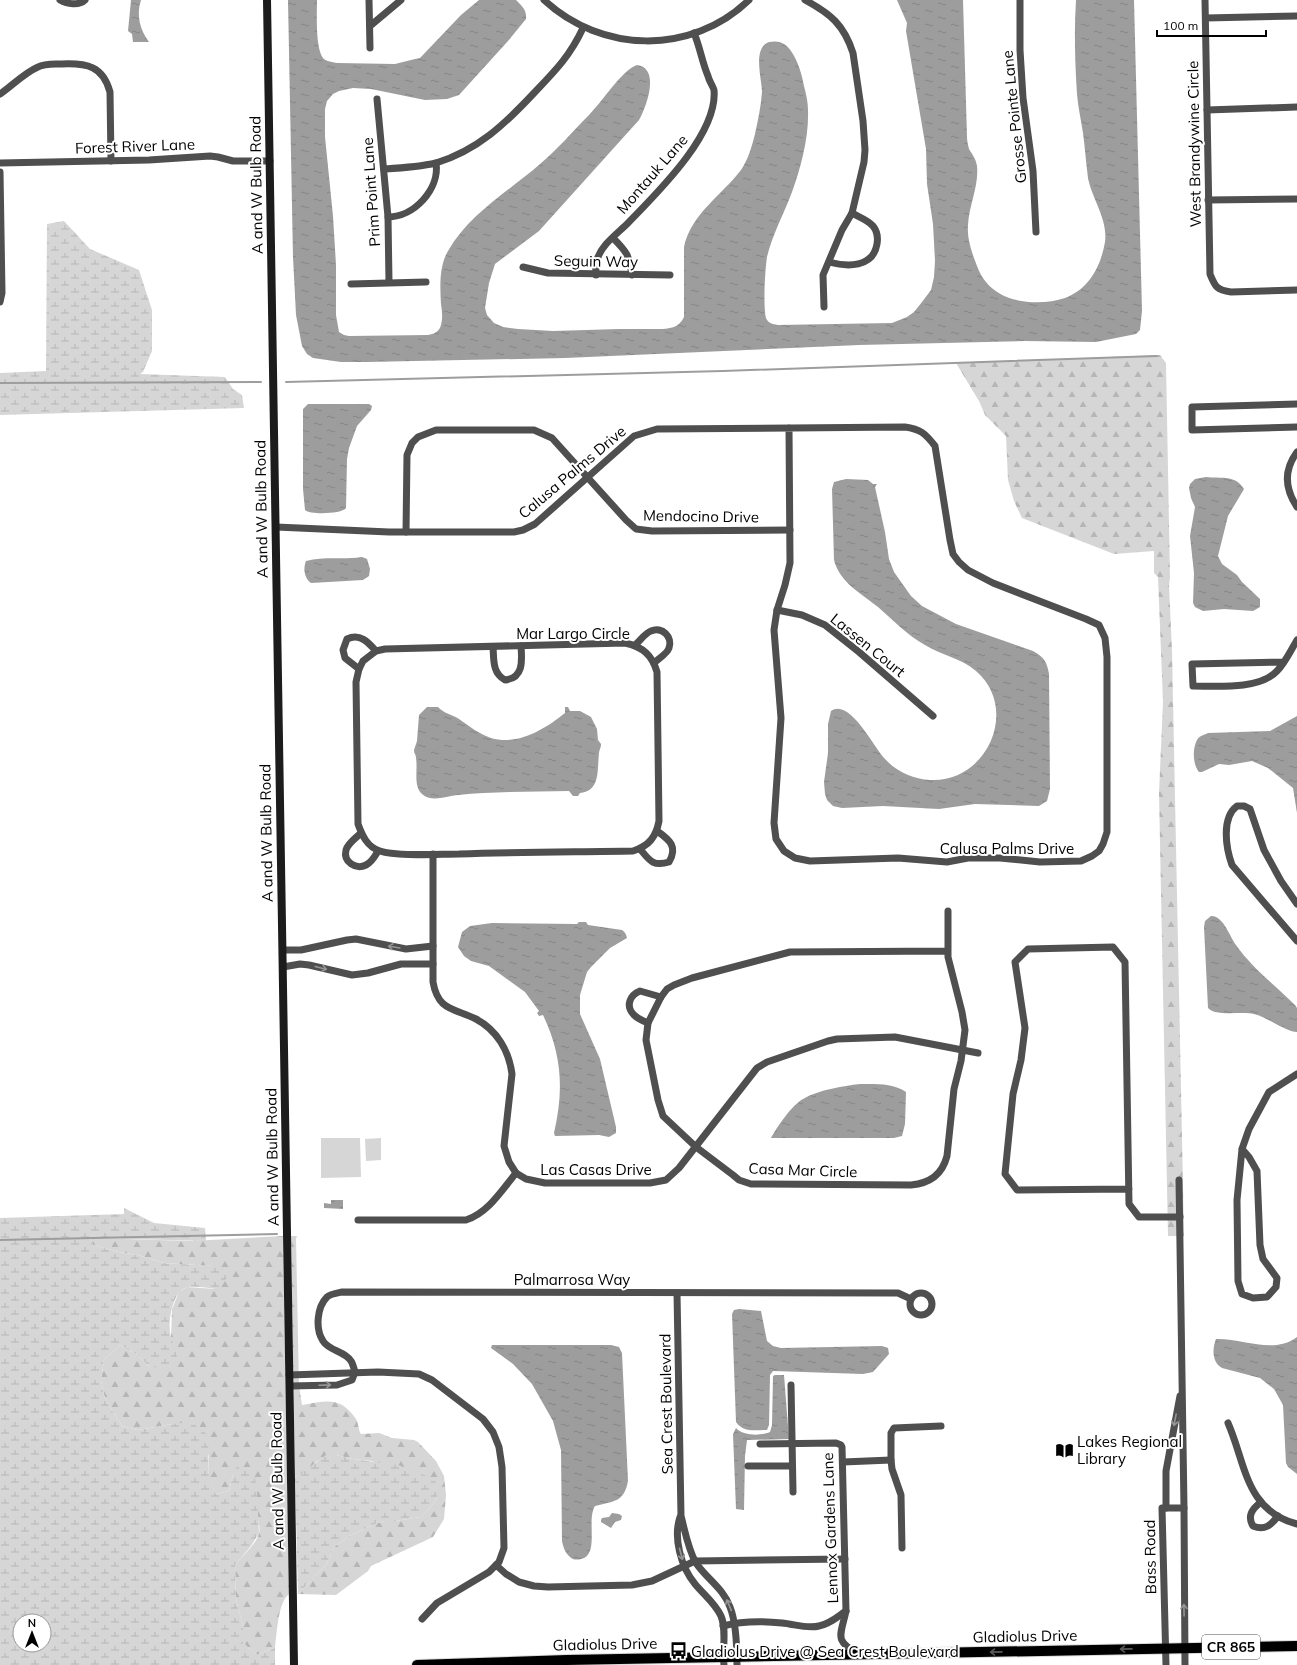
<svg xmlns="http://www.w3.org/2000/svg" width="1297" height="1665" viewBox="0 0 1297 1665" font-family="Mulish,sans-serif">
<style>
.forest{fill:url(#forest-firs)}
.wetland{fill:url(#wetland-marsh);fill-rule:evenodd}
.park{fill:#d6d6d6}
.water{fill:url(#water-ripples)}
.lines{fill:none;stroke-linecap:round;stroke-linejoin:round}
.stream{stroke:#9d9d9d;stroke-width:2}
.primary-casing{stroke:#dbdbdb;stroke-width:12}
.street{stroke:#4f4f4f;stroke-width:7}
.secondary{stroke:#1c1c1c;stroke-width:8}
.primary{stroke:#000;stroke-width:10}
.oneway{stroke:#959595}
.oneway2{stroke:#595959}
.labels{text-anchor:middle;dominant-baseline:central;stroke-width:4;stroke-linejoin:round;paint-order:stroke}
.shield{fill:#fff;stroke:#4c4c4c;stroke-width:1}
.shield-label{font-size:14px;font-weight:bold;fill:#000}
.street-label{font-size:15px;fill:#000;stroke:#fff}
.poi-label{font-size:15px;fill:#000;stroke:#fff;text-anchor:start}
</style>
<defs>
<pattern id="forest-firs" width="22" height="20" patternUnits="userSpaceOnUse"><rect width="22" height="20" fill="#d6d6d6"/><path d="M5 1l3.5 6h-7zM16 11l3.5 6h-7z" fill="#b6b6b6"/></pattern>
<pattern id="wetland-marsh" width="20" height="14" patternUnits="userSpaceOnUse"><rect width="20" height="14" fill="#d6d6d6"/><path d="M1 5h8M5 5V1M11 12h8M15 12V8" fill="none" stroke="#b6b6b6"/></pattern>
<pattern id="water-ripples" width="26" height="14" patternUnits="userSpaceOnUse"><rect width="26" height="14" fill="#9d9d9d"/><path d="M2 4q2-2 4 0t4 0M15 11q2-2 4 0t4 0" fill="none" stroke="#858585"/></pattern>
</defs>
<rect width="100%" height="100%" fill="#fff"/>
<!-- forest -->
<g class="forest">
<path d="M1160 355 1166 363 1170 578 1169 585 1172 651 1184 1236H1168L1159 793 1163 702 1158 577 1154 573V551L1114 554 1022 518 1014 501 1008 480 1006 436 985 415 979 401 956 363Z"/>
<path d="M283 1236 289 1594C278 1602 277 1633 275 1647L257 1655 243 1643V1626L236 1599 235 1565C242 1556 256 1545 259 1533 263 1518 240 1487 233 1474L229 1491 216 1494 209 1480V1455L172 1424 138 1430 122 1426 105 1399 101 1380 104 1360 120 1345 136 1354 150 1367 171 1338 172 1309 179 1292 187 1287 216 1289 213 1266 164 1263 138 1255 119 1252 93 1245 90 1238 192 1241Z"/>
<path d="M291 1236H297L296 1239 299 1386 302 1405C327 1401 340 1396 356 1419 359 1424 358 1430 361 1434L379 1433 392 1438 414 1440 418 1442 436 1461 444 1476 446 1495 444 1519 433 1537 371 1566 368 1571 336 1595 298 1594 326 1565 334 1547 349 1536 375 1524 385 1521H395L421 1517 434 1503 438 1495 372 1461 353 1459 336 1455 317 1461 307 1471 295 1478Z"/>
</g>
<!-- wetland -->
<g class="wetland">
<path d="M64 221 90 249 139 270 152 310V351L143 372 140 374 225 377 233 389 242 395 244 408 0 415V373L46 371 47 224Z"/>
<path d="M124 1208 154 1223 205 1228 206 1241 90 1238 93 1245 119 1252 138 1255 164 1263 213 1266 229 1276 216 1289C208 1288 196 1286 188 1287 172 1290 167 1324 171 1337 172 1342 176 1347 179 1351L176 1358 167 1368 150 1367 136 1354 120 1345 104 1360 101 1380 105 1399 122 1426 138 1430 172 1424 191 1422 208 1435 209 1479 216 1494 229 1491 233 1474 238 1464 255 1478 257 1492 259 1533 251 1546 235 1565 236 1599 243 1626V1643L257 1655 275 1647V1665H0V1218L124 1214ZM20 1621H44V1645H20Z"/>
<path d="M326 1455H336L353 1459 398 1465 432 1478 438 1485V1495L434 1503 421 1517 395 1521H385L375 1524 349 1536 334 1547 326 1565 298 1594 295 1478Z"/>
</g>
<!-- park -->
<g class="park">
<path d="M321 1138H360L361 1177 321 1178Z"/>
<path d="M381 1138V1160L366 1161 365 1139Z"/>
</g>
<!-- water -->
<g class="water">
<path d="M131 0H141C136 15 140 30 149 42H133L132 34 128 31Z"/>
<path d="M288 0H317C317 13 315 50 324 59 328 62 333 62 337 63L395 64 415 59 420 58 461 15 479 0H516C522 6 527 10 526 19L508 41 459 95 447 99 425 100 371 89 353 88 339 91 333 94 327 101 325 109V137L333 216 336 265V315L339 332 344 335 349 336 428 335C434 334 439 332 441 325 443 318 442 311 441 304 440 287 439 266 448 251 470 213 508 192 540 164 558 149 573 131 589 115 602 102 622 70 637 65 661 68 646 108 639 120L539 231 495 264 489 283 485 308 487 315 494 323 503 327 518 329 553 331 619 329H658C669 329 679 328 684 317V247C691 214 721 196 741 170 748 160 752 146 755 134 758 120 761 106 762 92 762 79 752 48 769 42 774 41 780 41 784 44 795 51 802 73 804 86 806 94 808 102 808 110 809 137 801 167 792 192 784 214 772 235 767 257 765 270 763 306 766 318 768 323 772 324 778 325L892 323 907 317 914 312 922 302 931 290 934 277 935 261 933 224 927 184 926 149 906 31 907 23 897 0H963L967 137C967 141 968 145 969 149 972 154 976 159 977 166 979 186 969 205 968 225 967 236 970 247 974 258 977 266 980 275 986 282 1003 304 1041 306 1065 298 1089 289 1101 266 1105 242 1108 219 1092 199 1088 178 1086 163 1085 148 1083 133 1081 120 1078 107 1077 94 1075 63 1074 31 1076 0H1134L1142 311 1140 330 1136 334 1096 342 1024 341 859 345 565 358 367 362H341L313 358 307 354 302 346 296 315 293 257Z"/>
<path d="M308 404H369L372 406 371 410 357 426 349 448 347 459 346 508C342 514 310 515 305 510L303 489V409Z"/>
<path d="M1206 477C1220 479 1235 474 1244 489L1228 516 1218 556 1222 564 1237 575 1242 582 1260 599V607L1253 611 1224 609 1203 611 1195 607 1193 603 1194 573 1190 536 1195 507 1191 498 1189 488 1190 484 1195 479Z"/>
<path d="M846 479 868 480 873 484H877L875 487 885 532 889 559 894 572 911 596 922 606 956 624 1033 651C1044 657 1047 662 1049 674L1050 789 1047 801 1039 806 975 804 939 809 883 806 842 808 833 806 827 800 825 794 824 782 828 753V724L831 711C850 698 874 748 885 759 897 772 913 779 930 780 987 783 1020 709 976 671 961 658 941 655 925 645 907 635 893 620 878 607 861 593 840 583 834 560L832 489 834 482Z"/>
<path d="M362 557 367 559 370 569 369 576 363 580 311 583C304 578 303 568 306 561 324 556 344 560 362 557Z"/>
<path d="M427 707H438C443 713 453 715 459 719 469 726 479 734 491 738 518 746 545 729 565 713V707H568L570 711H580L591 717 597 729 598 740 601 744C601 748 599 750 599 753 597 769 601 791 580 793L578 796H573L569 791C532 792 495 791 458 795 446 796 432 803 422 794 413 786 418 769 416 758 416 754 414 754 414 750L417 741 419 715Z"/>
<path d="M1297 716V813L1293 788 1268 768 1252 761 1229 765 1219 764 1202 772H1199C1193 765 1192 749 1197 740 1199 736 1204 735 1208 733L1270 731Z"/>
<path d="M1211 916C1223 915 1230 937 1236 945 1252 968 1276 986 1295 1005L1297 1008V1032C1286 1032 1267 1017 1254 1014 1242 1011 1216 1017 1208 1008L1204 927 1205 921Z"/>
<path d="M579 922H586L588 925 622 930C625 932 626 934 627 938L610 948 591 967 587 972 580 995V1014L600 1059 616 1127V1133L609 1137 599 1135 555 1136 554 1133C564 1090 562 1055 543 1015L539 1016 537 1013 539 1011 525 992 489 966 471 961 464 956 458 947 462 932 470 926 492 923 577 924Z"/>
<path d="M860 1084C876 1084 893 1083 906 1092L905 1124 902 1136 894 1138H771C777 1127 792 1105 803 1099 818 1090 843 1086 860 1084Z"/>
<path d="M331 1200H343V1209L324 1208V1203L331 1204Z"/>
<path d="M739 1309 761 1311 767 1341 773 1346 781 1348 882 1346 888 1348 889 1354 873 1372 863 1374 773 1371 770 1375 769 1425 767 1430C754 1430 744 1433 736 1422L732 1314 734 1310Z"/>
<path d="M1297 1337V1474L1288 1467 1286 1463 1283 1405 1274 1389 1260 1378 1222 1368C1212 1362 1212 1349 1216 1339 1243 1338 1273 1355 1297 1337Z"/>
<path d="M492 1345H611L619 1347 622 1353 628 1481C624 1503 613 1501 595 1506 586 1520 600 1555 581 1559 577 1560 573 1560 570 1557 565 1553 563 1546 562 1541L561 1450 553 1421 532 1384 513 1364 491 1348Z"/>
<path d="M775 1375H784L789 1439 747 1440 745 1456 744 1510 736 1509 733 1434 736 1428C743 1436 761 1436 770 1432L772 1425 773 1376Z"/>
<path d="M612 1513 619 1514 622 1516 621 1520 615 1522 611 1528 601 1522V1520L602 1518 609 1517Z"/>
</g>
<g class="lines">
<!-- stream -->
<g class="stream">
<path d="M286 382 723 371 1157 356"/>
<path d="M0 383 261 382"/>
<path d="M0 1240 277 1234"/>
</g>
<defs>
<path id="primary" d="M417 1665 567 1660 1297 1646"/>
</defs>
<!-- primary casing -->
<use href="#primary" class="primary-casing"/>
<!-- street -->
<g class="street">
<path d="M60 0C67 4 79 6 85 0"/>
<path d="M369 0 370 48"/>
<path d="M544 0C601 53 691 56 749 0"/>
<path d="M805 0C831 14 844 25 853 53L863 121 865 150 864 162 852 213 842 230 823 275 824 307"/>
<path d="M1020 0V50L1023 98 1033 171 1036 232"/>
<path d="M1205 0 1210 274C1215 286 1216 290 1231 292L1297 290"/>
<path d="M1206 18 1297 16"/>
<path d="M370 26 401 0"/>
<path d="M0 94C12 86 24 73 38 67 45 63 54 64 62 64 87 63 103 66 110 92L111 161"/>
<path d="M377 99 388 217 389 282"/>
<path d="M1207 110 1297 107"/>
<path d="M0 163 149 160 210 156 218 157 233 161H270"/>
<path d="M384 169C401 168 419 167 436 163 478 150 505 124 534 93 555 71 570 56 583 28"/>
<path d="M0 172 2 293 0 302"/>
<path d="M1208 200 1297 199"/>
<path d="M388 217C414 217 440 189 436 163"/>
<path d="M613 238C627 252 629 255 632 275"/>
<path d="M829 262C847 267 873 268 877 244 878 238 877 231 873 226 868 220 859 217 852 213"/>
<path d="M523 267 548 273 670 275"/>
<path d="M596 275C596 270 595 264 597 260 601 245 617 234 628 223 657 193 718 134 714 90 713 86 709 81 708 76 702 62 700 47 694 33"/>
<path d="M351 284 426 282"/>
<path d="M1297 404 1192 407V430L1297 427"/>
<path d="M1297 452C1283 471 1285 489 1297 507"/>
<path d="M276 527 389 532H514L523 530 535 524 634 436 657 429 905 427C920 429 925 433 935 446L950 540 953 554 959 562 968 570 993 583 1086 619 1099 625 1105 638 1107 657V832L1103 844 1099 851 1092 856 1081 861 1040 862 1000 858H968L947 862 898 858 810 861 795 858 784 851 776 839 774 823 781 718 774 630 777 610 785 585 790 563 789 428"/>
<path d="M406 532 407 455 412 443 418 437 436 430H534L552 438 626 520 636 529 652 531 790 530"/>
<path d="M777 610 802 615 825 625 859 652 933 716"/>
<path d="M625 643C643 647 652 655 657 672L659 821C656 837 649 846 633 851 575 852 517 852 459 854 439 854 397 857 380 851 367 847 362 835 358 824L356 682 359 669 363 661 376 651 385 649Z"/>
<path d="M635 645C640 641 645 633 651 631 662 626 673 637 669 648 667 654 659 658 654 663"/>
<path d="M493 647C494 659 492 673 505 680 524 678 522 660 521 646"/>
<path d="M1283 662 1192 664 1193 686C1216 686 1259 690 1277 671 1285 663 1291 650 1297 640"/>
<path d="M359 669 345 658 343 650 347 639C360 633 368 642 376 651"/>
<path d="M361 833C356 838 348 843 346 850 343 862 356 870 366 865 372 862 375 856 378 851"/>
<path d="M640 849C649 860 653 867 669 862 678 847 670 840 657 831"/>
<path d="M433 854V982C438 1011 454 1008 476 1019 497 1030 509 1051 512 1074L504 1146 509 1162 516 1173 526 1179 545 1183H650L666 1180 679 1168 757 1068 767 1062 828 1041 837 1039 895 1037 978 1053"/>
<path d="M1297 904 1281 881 1264 850 1250 809 1244 806H1237C1221 818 1226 848 1232 865L1297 941"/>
<path d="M283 950H301L347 940 356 939 406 949 433 946"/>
<path d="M948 951 790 952 692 978 674 985 667 989 661 997 648 1023 646 1040 658 1100 663 1116 696 1147 733 1175 739 1180 751 1184 911 1185C930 1183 942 1175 947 1156L954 1089 961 1061 965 1030 962 1012 948 957V911"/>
<path d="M283 967 300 964 309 965 352 975 368 973 401 964H433"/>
<path d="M648 1023C643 1021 638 1019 634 1015 625 1006 630 995 640 991L661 997"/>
<path d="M1242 1149 1249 1157 1257 1171 1260 1245 1263 1259 1277 1278 1276 1287 1267 1297 1253 1298 1242 1294 1238 1281 1237 1200 1242 1149 1249 1129 1269 1092 1297 1074"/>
<path d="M1179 1180 1184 1508"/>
<path d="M1129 1189 1017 1190 1005 1174 1013 1094 1021 1060 1025 1028 1015 962 1028 949 1113 947 1125 962 1129 1204 1139 1217H1180"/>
<path d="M358 1220H466C488 1213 502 1190 516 1173"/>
<circle cx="921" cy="1304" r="11"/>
<path d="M677 1293 681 1516C685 1531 688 1549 696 1563 706 1578 724 1589 730 1607 736 1622 737 1648 737 1665"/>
<path d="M355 1372C354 1369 353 1364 351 1361 345 1351 329 1351 323 1341 315 1329 317 1307 327 1297 330 1294 337 1293 342 1292L898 1293 911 1299"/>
<path d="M289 1375 378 1372 419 1374 432 1380 483 1419 493 1432 499 1447 502 1467 504 1548 499 1562 489 1572 437 1603 422 1619"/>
<path d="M791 1385 793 1492"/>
<path d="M290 1386 337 1385 352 1380 355 1372"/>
<path d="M1228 1423C1246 1464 1245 1510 1297 1524"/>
<path d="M760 1444 836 1443 841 1445 842 1447 846 1611C841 1635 833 1641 859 1654"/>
<path d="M843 1462 891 1460"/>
<path d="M748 1466H792"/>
<path d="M1261 1502C1252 1509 1247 1516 1253 1526 1265 1531 1271 1525 1278 1516"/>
<path d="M1166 1508V1471L1180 1396"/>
<path d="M680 1517C673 1538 681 1567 695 1584 704 1595 715 1603 721 1616 727 1630 722 1650 724 1665"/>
<path d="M902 1548 901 1495 892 1469 891 1460V1433L894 1428 941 1426"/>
<path d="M496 1565 506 1574 519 1582 534 1586 548 1587 632 1585 652 1581 695 1561 845 1559"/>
<path d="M723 1626C742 1621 763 1621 782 1623 794 1624 807 1629 819 1626 830 1624 837 1617 846 1611"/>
<path d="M1166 1665 1162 1508H1184L1185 1665"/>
</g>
<!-- secondary -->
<path class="secondary" d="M267 0 294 1665"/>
<!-- primary -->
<use href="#primary" class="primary"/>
</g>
<!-- one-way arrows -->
<defs><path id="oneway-shaft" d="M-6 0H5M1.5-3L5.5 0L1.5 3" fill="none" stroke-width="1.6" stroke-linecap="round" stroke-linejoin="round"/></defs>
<g class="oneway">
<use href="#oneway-shaft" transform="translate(394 947) rotate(-171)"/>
<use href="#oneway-shaft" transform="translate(321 968) rotate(14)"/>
<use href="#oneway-shaft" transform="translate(325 1385) rotate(-2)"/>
<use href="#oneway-shaft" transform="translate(1175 1420) rotate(101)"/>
<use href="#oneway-shaft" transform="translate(681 1554) rotate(75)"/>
<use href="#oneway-shaft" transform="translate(729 1605) rotate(-113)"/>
<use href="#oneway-shaft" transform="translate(1184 1610) rotate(-91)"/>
</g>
<g class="oneway2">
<use href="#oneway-shaft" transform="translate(1126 1649) rotate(179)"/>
<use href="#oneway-shaft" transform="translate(996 1652) rotate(179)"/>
</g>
<!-- icons -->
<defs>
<symbol id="library-bare" viewBox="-9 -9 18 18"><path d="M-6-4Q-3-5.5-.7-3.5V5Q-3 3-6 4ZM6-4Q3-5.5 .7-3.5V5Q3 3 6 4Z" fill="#000" stroke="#fff" stroke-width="2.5" paint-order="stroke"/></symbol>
<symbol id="bus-bare" viewBox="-9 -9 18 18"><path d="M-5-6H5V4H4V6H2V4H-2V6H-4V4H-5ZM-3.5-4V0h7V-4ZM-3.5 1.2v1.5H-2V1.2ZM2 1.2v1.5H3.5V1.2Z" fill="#000" stroke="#fff" stroke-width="2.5" paint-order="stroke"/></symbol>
</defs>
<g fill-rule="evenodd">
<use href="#library-bare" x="1052" y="1438" width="25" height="25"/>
<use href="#bus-bare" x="666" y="1638" width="25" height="25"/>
</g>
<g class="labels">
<!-- shield labels -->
<rect class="shield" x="1202" y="1635" width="58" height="24" rx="3"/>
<g class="shield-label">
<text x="1231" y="1647">CR 865</text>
</g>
<!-- street labels -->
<g class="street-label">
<text transform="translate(1014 117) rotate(-96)">Grosse Pointe Lane</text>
<text transform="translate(1194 144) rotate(-91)">West Brandywine Circle</text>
<text transform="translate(135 146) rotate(-2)">Forest River Lane</text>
<text transform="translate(652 174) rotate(-49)">Montauk Lane</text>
<text transform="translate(256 185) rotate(-91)">A and W Bulb Road</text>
<text transform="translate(371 192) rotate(-94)">Prim Point Lane</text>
<text transform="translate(596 261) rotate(1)">Seguin Way</text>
<text transform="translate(572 472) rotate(-40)">Calusa Palms Drive</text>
<text transform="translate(261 509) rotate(-91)">A and W Bulb Road</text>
<text transform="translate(701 516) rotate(1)">Mendocino Drive</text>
<text x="573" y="633">Mar Largo Circle</text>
<text transform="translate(868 645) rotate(39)">Lassen Court</text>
<text transform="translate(266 833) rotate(-91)">A and W Bulb Road</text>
<text x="1007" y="848">Calusa Palms Drive</text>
<text transform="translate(272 1157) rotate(-91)">A and W Bulb Road</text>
<text x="596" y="1169">Las Casas Drive</text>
<text transform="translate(803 1170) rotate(2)">Casa Mar Circle</text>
<text x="572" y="1279">Palmarrosa Way</text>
<text transform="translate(666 1404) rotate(-91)">Sea Crest Boulevard</text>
<text transform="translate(277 1481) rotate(-91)">A and W Bulb Road</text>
<text transform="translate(830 1528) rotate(-92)">Lennox Gardens Lane</text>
<text transform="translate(1150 1557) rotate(-91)">Bass Road</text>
<text transform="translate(1025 1636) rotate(-1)">Gladiolus Drive</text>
<text transform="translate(605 1644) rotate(-1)">Gladiolus Drive</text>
</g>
<!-- poi labels -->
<g class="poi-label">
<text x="1077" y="1441">Lakes Regional<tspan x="1077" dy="17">Library</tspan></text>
<text x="691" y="1651">Gladiolus Drive @ Sea Crest Boulevard</text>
</g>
</g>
<!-- north arrow -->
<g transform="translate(32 1633)"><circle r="19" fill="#ffffff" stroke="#999999"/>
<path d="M0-3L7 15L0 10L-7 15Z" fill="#000000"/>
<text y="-6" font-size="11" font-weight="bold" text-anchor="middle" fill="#000000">N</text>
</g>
<!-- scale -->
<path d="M1157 30v6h109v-6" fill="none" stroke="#000000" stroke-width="2"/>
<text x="1163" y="30" font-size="12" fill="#000000" stroke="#ffffff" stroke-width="3" paint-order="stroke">100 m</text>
</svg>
